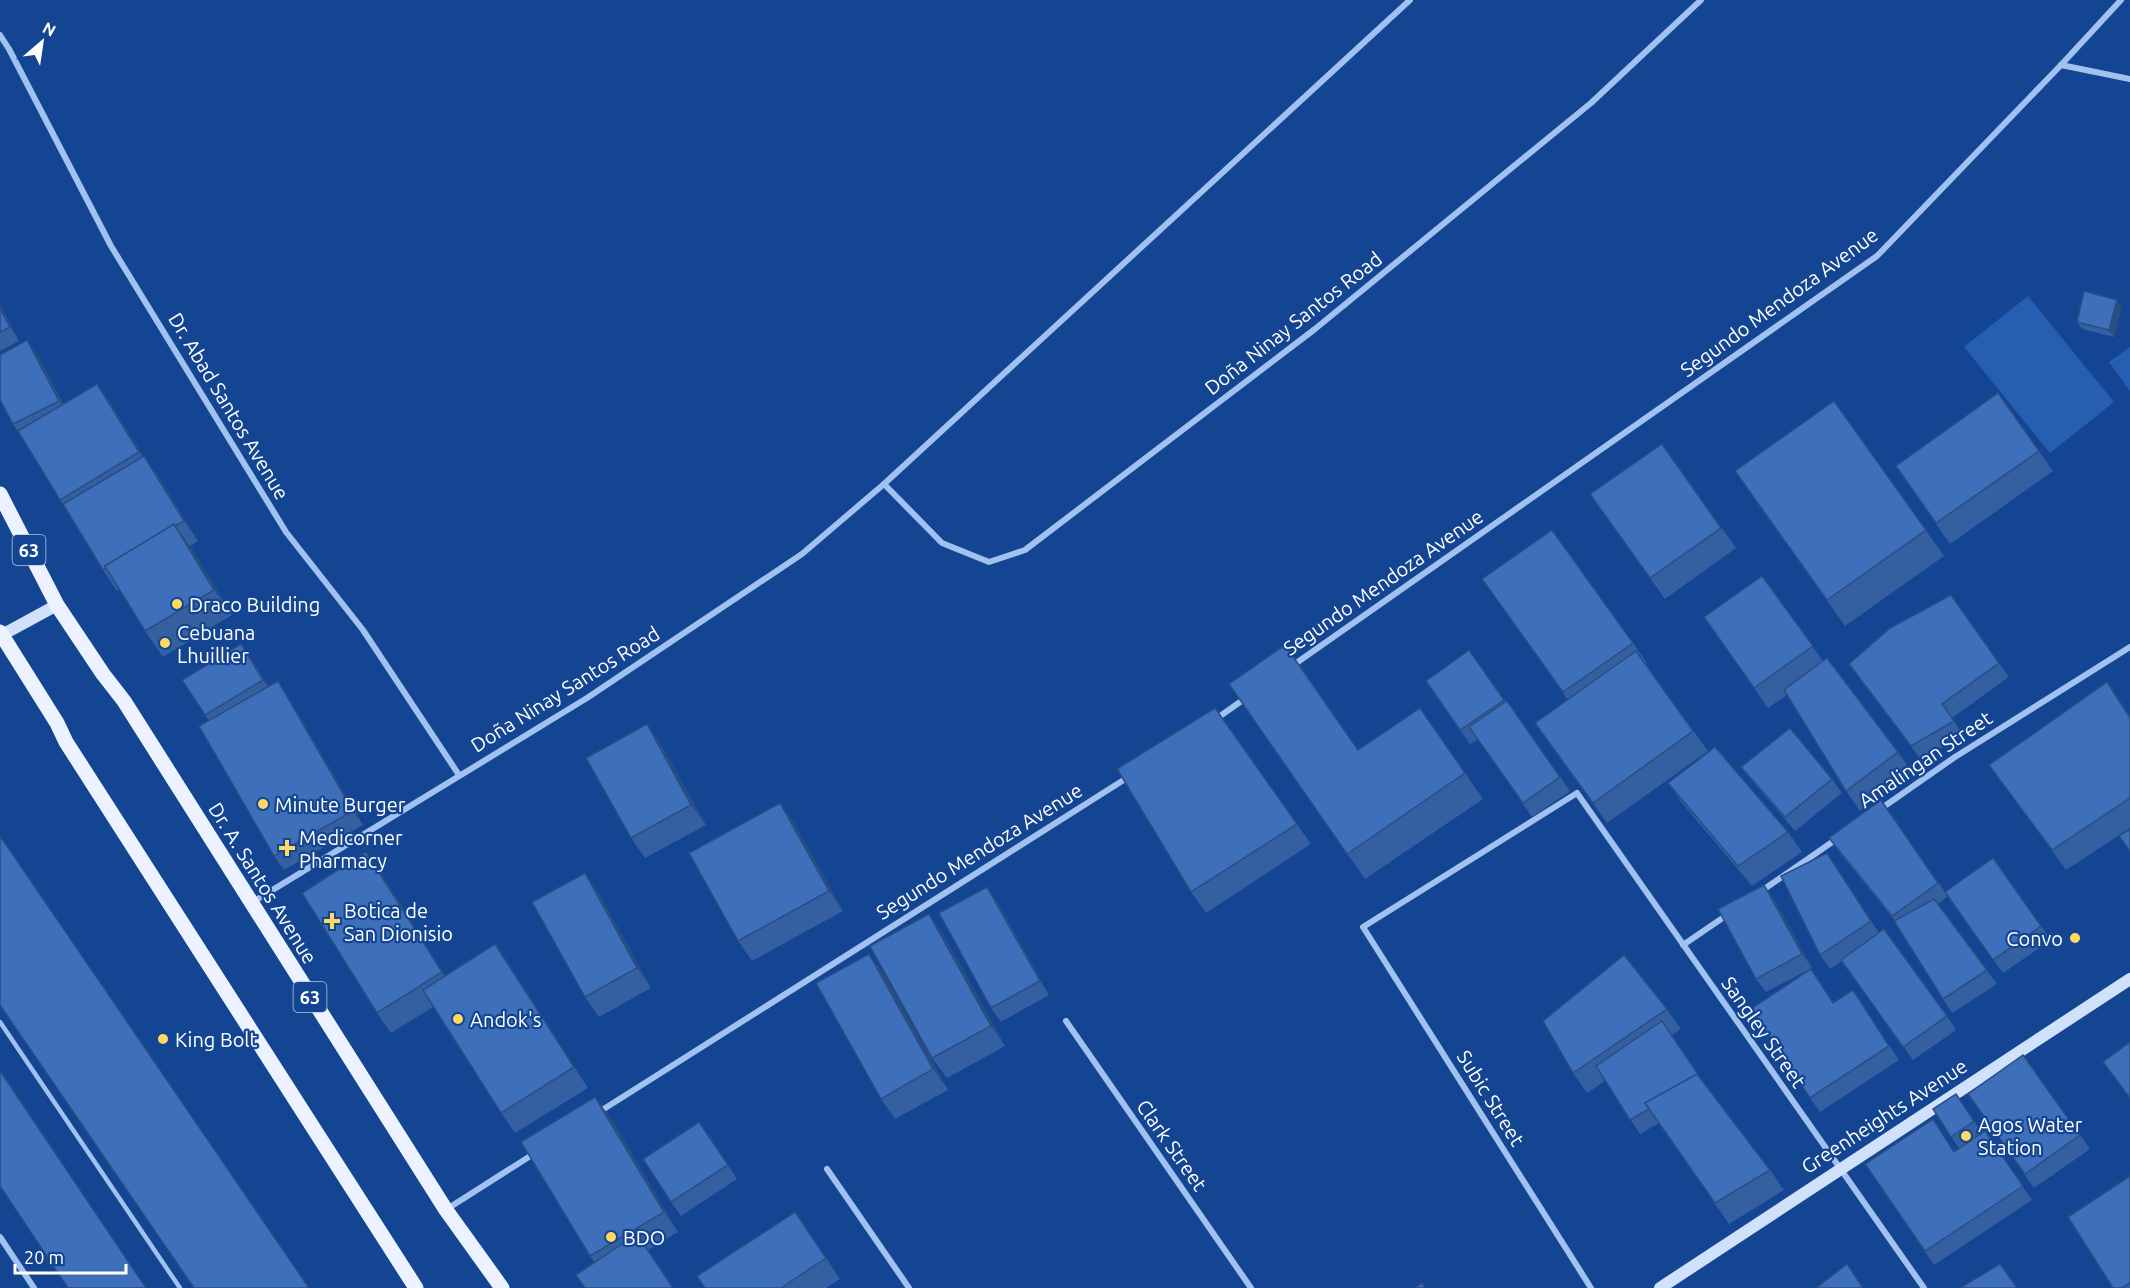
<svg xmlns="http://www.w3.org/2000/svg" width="2130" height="1288" viewBox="0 0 2130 1288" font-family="Ubuntu,sans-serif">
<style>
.green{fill:#265eb1}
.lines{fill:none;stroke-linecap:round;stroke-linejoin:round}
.lane{stroke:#a1c2f1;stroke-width:4.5}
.street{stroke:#a1c2f1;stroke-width:6}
.secondary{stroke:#d0e1fc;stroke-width:12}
.primary{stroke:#ecf2ff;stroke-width:15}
.wall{fill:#345fa0}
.shaded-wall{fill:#2b4e82}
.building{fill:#3d6fba;stroke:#2b4e82;stroke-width:1.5}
.poi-dot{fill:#ffd962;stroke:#144592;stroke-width:2}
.labels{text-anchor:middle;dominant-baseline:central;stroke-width:4.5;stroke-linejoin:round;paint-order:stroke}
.shield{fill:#144592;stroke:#b8c7de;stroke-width:1.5}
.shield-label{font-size:18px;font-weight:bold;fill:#fff}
.street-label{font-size:20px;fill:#fff;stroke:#144592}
.poi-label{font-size:20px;fill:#fff;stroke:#144592;text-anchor:start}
</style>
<rect width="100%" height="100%" fill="#144592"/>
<!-- green -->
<g class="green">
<path d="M2028 296 2114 402 2050 453 1964 347Z"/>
<path d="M2130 347V391L2109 362Z"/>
</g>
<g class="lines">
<!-- lane -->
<path class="lane" d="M0 1022 180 1288"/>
<!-- street -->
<g class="street">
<path d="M0 35 9 49 111 246 286 532 363 630 459 775"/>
<path d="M2061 65 2130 79"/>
<path d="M884 484 942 543 989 562 1025 550 1315 329 1591 103 1701 0"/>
<path d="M1292 666 1877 256 2061 65 2121 0"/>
<path d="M1216 719 1247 697"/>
<path d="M1879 810 1955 757 2130 647"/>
<path d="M1760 892 1838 838"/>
<path d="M253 902 587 698 802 554 884 484 1410 0"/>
<path d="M1683 945 1727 915"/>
<path d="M1066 1021 1251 1288"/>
<path d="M599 1112 1130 776"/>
<path d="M827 1169 909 1288"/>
<path d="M447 1209 535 1153"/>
<path d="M0 1237 34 1288"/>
<path d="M1591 1288 1363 927 1577 793 1924 1288"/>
</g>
<!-- secondary -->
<g class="secondary">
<path d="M0 636 57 605"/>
<path d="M1660 1288 2130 979"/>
</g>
<!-- primary -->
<g class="primary">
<path d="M0 494 57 605 103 674 124 701 446 1210 502 1288"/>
<path d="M0 632 57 723 66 742 416 1288"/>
</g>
</g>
<!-- wall -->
<g class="wall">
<path d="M0 304 19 341 0 351Z"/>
<path d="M2122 307 2114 337 2082 329 2077 322Z"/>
<path d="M27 340 37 354 63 404 97 384 111 404 143 456 158 476 198 541 190 546 232 615 163 657 145 631 119 589 117 591 103 570 22 438 13 424Z"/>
<path d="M1998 393 2053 471 1950 544 1896 466Z"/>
<path d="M1834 401 1944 556 1845 626 1735 471Z"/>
<path d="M1662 444 1736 548 1665 599 1590 494Z"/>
<path d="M1762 576 1823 661 1898 752 1912 772 1860 811 1846 791 1787 695 1768 708 1704 617Z"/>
<path d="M1951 595 2009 677 1952 718 1963 735 1921 760 1849 664Z"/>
<path d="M1496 599 1633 643 1647 663 1645 664 1708 751 1607 823 1549 743 1568 700Z"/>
<path d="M1469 650 1506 702 1507 701 1570 791 1532 817 1478 739 1470 744 1426 681Z"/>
<path d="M251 658 268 686 278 681 287 695 363 825 284 870 274 856 209 721 205 715Z"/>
<path d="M2107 682 2130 716V828L2066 870 1989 765Z"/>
<path d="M1229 684 1358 750 1420 708 1483 799 1365 879Z"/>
<path d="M1215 708 1311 844 1206 913 1191 892Z"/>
<path d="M647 724 661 745 706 825 645 858 631 838Z"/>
<path d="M1741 767 1832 779 1842 793 1795 831 1751 780Z"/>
<path d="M1668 783 1788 832 1802 852 1752 886 1682 803Z"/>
<path d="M1881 800 1945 892 1993 858 2051 940 2003 973 1946 894 1948 896 1938 904 1997 984 1952 1013 1943 999 1895 921 1839 852 1829 838Z"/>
<path d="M794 823 843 911 752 961 738 941Z"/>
<path d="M366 852 381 873 445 976 509 964 588 1088 515 1133 501 1113 433 1007 391 1033 377 1013Z"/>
<path d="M1827 853 1879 933 1947 1016 1956 1030 1913 1060 1842 961 1830 969 1820 955Z"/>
<path d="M599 894 651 988 599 1017 585 997Z"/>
<path d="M1774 899 1812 968 1766 992 1756 979Z"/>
<path d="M997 901 1049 995 1001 1022 991 1008Z"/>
<path d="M929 914 943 934 1005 1046 947 1078 932 1058Z"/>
<path d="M884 975 948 1090 895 1119 881 1099Z"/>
<path d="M1821 983 1834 1003 1853 990 1899 1060 1820 1112 1810 1098Z"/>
<path d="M1667 1009 1681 1029 1672 1035 1702 1081 1770 1170 1784 1190 1729 1224 1659 1123 1640 1134 1605 1081 1587 1093 1573 1073Z"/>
<path d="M2023 1055 2090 1149 2034 1188 1968 1094Z"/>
<path d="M1956 1094 1982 1133 1985 1131 2032 1200 1934 1265 1865 1164 1955 1151 1959 1148 1951 1137Z"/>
<path d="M610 1117 678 1232 648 1250 595 1263 590 1256Z"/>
<path d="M709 1135 737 1179 681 1216 671 1202Z"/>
<path d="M2130 1176V1288H2113Z"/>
<path d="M795 1212 840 1279 826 1288H705Z"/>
</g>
<!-- shaded-wall -->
<g class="shaded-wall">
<path d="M2117 300 2122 307 2114 337 2109 330Z"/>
<path d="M0 304 19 341 10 327 0 309Z"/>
<path d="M27 340 37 354 68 415 59 401Z"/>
<path d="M97 384 111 404 153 473 139 452Z"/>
<path d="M144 456 158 476 198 541 184 521Z"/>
<path d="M174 524 192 549 232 615 214 590Z"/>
<path d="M241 644 251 658 273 694 263 680Z"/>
<path d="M278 681 287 695 363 825 353 811Z"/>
<path d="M2107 682 2121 702 2130 716V718Z"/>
<path d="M647 724 661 745 706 825 691 805Z"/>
<path d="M780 803 794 823 843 911 829 891Z"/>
<path d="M366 852 381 873 456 993 442 972Z"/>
<path d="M585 873 599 894 651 988 637 968Z"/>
<path d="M1764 885 1774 899 1812 968 1802 954Z"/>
<path d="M987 887 997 901 1049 995 1040 981Z"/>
<path d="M929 914 943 934 1005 1046 991 1026Z"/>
<path d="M495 944 509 964 588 1088 574 1067Z"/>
<path d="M869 954 884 975 948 1090 933 1069Z"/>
<path d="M0 1069 146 1288 0 1071Z"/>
<path d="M595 1097 610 1117 678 1232 664 1212Z"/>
</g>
<!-- building -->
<g class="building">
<path d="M2084 291 2117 300 2109 330 2077 322Z"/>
<path d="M0 309 10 327 0 332Z"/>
<path d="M27 340 59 401 13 424 0 400V355Z"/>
<path d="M97 384 139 452 60 500 18 431Z"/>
<path d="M1998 393 2039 451 1936 523 1896 466Z"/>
<path d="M1834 401 1926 530 1827 600 1735 471Z"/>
<path d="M1662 444 1721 528 1650 578 1590 494Z"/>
<path d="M144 456 184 521 175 526 174 524 105 566 106 568 103 570 63 504Z"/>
<path d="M174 524 214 590 145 631 105 566Z"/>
<path d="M1552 530 1633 643 1563 692 1482 579Z"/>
<path d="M1762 576 1813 646 1754 688 1704 617Z"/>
<path d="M1951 595 1999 663 1942 704 1954 721 1911 746 1849 664 1890 628Z"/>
<path d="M241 644 263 680 205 715 182 680Z"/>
<path d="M1285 645 1358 750 1420 708 1465 773 1347 854 1229 684Z"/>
<path d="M1469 650 1504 700 1460 730 1426 681Z"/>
<path d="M1636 651 1693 731 1593 803 1535 723Z"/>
<path d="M1827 658 1898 752 1846 791 1784 690Z"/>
<path d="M278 681 353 811 274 856 199 726Z"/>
<path d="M2107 682 2130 718V798L2052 850 1989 765Z"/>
<path d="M1507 701 1560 777 1523 803 1469 727Z"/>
<path d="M1215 708 1297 824 1191 892 1117 769Z"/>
<path d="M647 724 691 805 631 838 586 758Z"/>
<path d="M1790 728 1832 779 1785 817 1741 767Z"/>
<path d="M1715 747 1788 832 1738 866 1668 783Z"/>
<path d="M1881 800 1938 883 1892 916 1829 838Z"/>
<path d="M780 803 829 891 738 941 689 853Z"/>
<path d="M2130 829V851L2119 836Z"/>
<path d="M0 836 309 1288H194L0 1005Z"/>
<path d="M366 852 442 972 377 1013 302 893Z"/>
<path d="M1827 853 1871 921 1820 955 1781 876Z"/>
<path d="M1993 858 2041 926 1993 960 1945 892Z"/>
<path d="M585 873 637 968 585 997 532 902Z"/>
<path d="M1764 885 1802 954 1756 979 1718 909Z"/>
<path d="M987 887 1040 981 991 1008 939 913Z"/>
<path d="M1934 899 1987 970 1943 999 1894 921Z"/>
<path d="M929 914 991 1026 932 1058 870 946Z"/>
<path d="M1884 929 1947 1016 1903 1047 1841 960Z"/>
<path d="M495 944 574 1067 501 1113 423 990Z"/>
<path d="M869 954 933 1069 881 1099 816 983Z"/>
<path d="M1624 955 1667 1009 1573 1073 1543 1021Z"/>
<path d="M1811 969 1833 1003 1853 990 1889 1046 1810 1098 1751 1009Z"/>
<path d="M1662 1021 1699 1076 1697 1074 1645 1103 1649 1109 1630 1120 1596 1066Z"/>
<path d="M2130 1042V1098L2103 1062Z"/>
<path d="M2023 1055 2080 1135 2025 1174 1968 1094Z"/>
<path d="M0 1071 146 1288H68L0 1186Z"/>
<path d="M1697 1074 1770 1170 1715 1203 1645 1103Z"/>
<path d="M1956 1094 1974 1121 1951 1137 1933 1109Z"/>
<path d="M595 1097 664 1212 590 1256 521 1142Z"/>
<path d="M1933 1119 1954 1152 1985 1131 2023 1186 1925 1251 1865 1164Z"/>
<path d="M699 1122 728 1165 671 1202 643 1159Z"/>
<path d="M2130 1176V1283L2122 1288H2113L2068 1217Z"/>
<path d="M795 1212 826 1258 781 1288H705L697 1276Z"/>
<path d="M637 1234 673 1288H585L576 1275Z"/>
<path d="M1847 1264 1863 1288H1816Z"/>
<path d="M2000 1264 2017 1288H1960Z"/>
<path d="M1422 1283 1425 1288H1415Z"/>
</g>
<!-- markers -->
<g class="poi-dot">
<circle cx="177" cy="604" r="6"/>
<circle cx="165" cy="643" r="6"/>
<circle cx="263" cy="804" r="6"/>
<path d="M284 839h6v6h6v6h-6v6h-6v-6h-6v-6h6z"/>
<path d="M329 912h6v6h6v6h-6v6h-6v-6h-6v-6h6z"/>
<circle cx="2075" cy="938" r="6"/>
<circle cx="458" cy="1019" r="6"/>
<circle cx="163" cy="1039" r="6"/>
<circle cx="1966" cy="1136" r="6"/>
<circle cx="611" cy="1237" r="6"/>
</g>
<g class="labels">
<!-- shield labels -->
<g class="shield">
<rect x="12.5" y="535" width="33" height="30" rx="4.5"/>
<rect x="293.5" y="982" width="33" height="30" rx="4.5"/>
</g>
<g class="shield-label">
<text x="29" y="550">63</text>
<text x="310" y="997">63</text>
</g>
<!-- street labels -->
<g class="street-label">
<text transform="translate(1779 302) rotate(-36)">Segundo Mendoza Avenue</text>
<text transform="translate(1293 323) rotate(-38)">Doña Ninay Santos Road</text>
<text transform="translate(229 406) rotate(59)">Dr. Abad Santos Avenue</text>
<text transform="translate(1383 582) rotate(-35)">Segundo Mendoza Avenue</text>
<text transform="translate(565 689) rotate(-32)">Doña Ninay Santos Road</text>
<text transform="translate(1925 759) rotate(-34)">Amalingan Street</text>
<text transform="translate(979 851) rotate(-32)">Segundo Mendoza Avenue</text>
<text transform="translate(263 883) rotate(58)">Dr. A. Santos Avenue</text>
<text transform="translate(1764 1032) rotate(55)">Sangley Street</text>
<text transform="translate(1491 1098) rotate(58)">Subic Street</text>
<text transform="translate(1884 1116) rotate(-33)">Greenheights Avenue</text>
<text transform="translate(1172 1145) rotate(55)">Clark Street</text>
</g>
<!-- poi labels -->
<g class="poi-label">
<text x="189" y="604">Draco Building</text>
<text x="177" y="632">Cebuana<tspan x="177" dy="23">Lhuillier</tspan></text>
<text x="275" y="804">Minute Burger</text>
<text x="299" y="837">Medicorner<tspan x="299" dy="23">Pharmacy</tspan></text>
<text x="344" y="910">Botica de<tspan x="344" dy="23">San Dionisio</tspan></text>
<text x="2063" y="938" text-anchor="end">Convo</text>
<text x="470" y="1019">Andok's</text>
<text x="175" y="1039">King Bolt</text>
<text x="1978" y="1124">Agos Water<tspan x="1978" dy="23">Station</tspan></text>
<text x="623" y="1237">BDO</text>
</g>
</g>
<!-- north arrow -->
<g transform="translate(42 42) rotate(29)" stroke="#144592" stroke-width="4.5" paint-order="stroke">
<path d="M0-4.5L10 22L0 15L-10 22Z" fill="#ffffff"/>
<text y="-9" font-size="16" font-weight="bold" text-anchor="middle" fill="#ffffff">N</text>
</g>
<!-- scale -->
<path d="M15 1264v9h111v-9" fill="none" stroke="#ffffff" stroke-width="3"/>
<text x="24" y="1264" font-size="18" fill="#ffffff" stroke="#144592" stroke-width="4.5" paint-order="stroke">20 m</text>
</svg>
